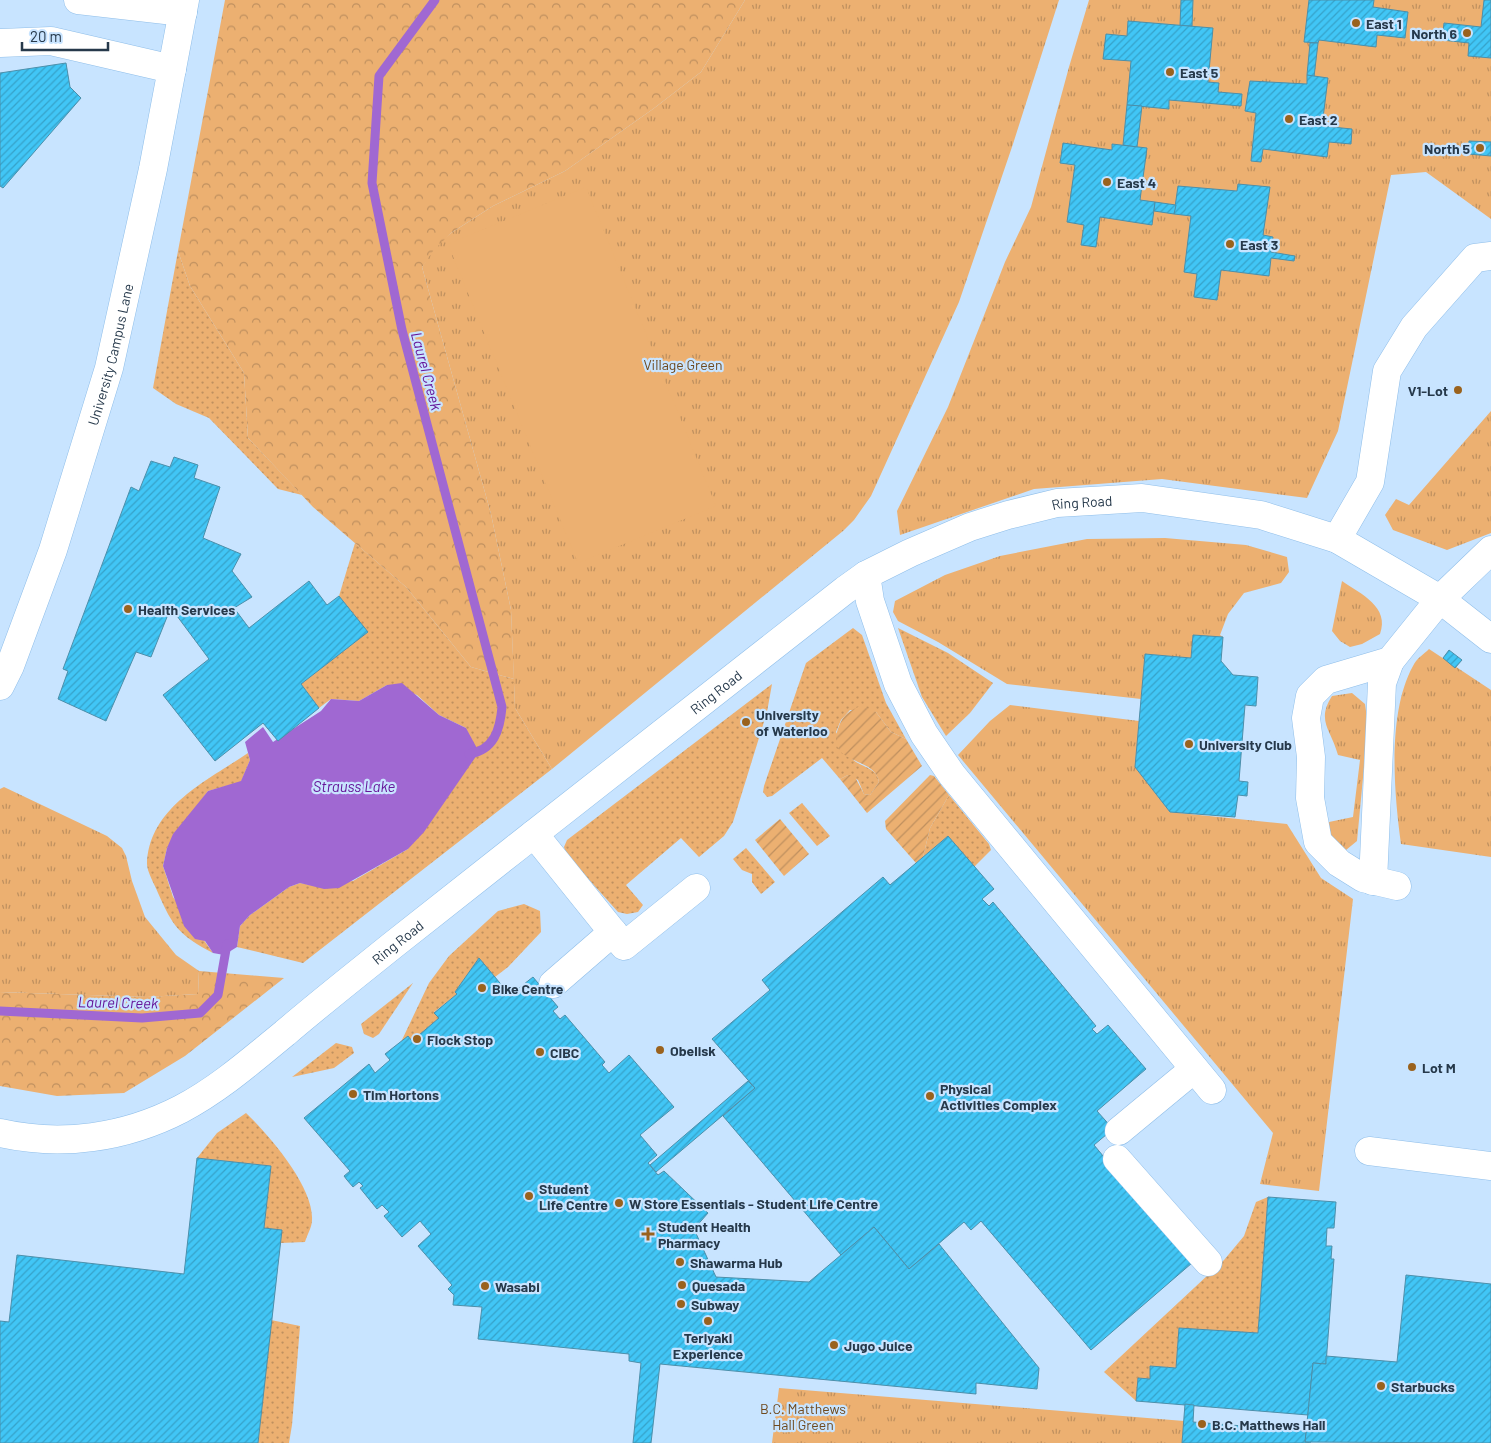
<svg xmlns="http://www.w3.org/2000/svg" width="1491" height="1443" viewBox="0 0 1491 1443" font-family="Barlow,sans-serif">
<style>
.grass{fill:url(#grass-dots)}
.forest{fill:url(#forest-crowns)}
.park{fill:url(#park-tufts)}
.garden{fill:url(#garden-furrows)}
.pitch{fill:#ecb071}
.water{fill:#a068d2}
.lines{fill:none;stroke-linecap:round;stroke-linejoin:round}
.stream{stroke:#a068d2;stroke-width:9}
.building{fill:url(#building-hatch);stroke:#4c8faa}
.minor-casing{stroke:#8fbee9;stroke-width:29}
.minor{stroke:#fff;stroke-width:28}
.poi-dot{fill:#9a621d;stroke:#c8e4ff;stroke-width:2}
.labels{text-anchor:middle;dominant-baseline:central;stroke-width:4.5;stroke-linejoin:round;paint-order:stroke}
.poi-label{font-size:14px;font-weight:bold;fill:#26394b;stroke:#c8e4ff;text-anchor:start}
.street-label{font-size:14px;fill:#26394b;stroke:#c8e4ff}
.park-label{font-size:14px;fill:#6e491e;stroke:#c8e4ff}
.water-label{font-size:15px;font-style:italic;fill:#661699;stroke:#c8e4ff}
</style>
<defs>
<pattern id="grass-dots" width="8" height="8" patternUnits="userSpaceOnUse" patternTransform="scale(1.25)"><rect width="8" height="8" fill="#ecb071"/><path d="M2 2h.1M6 6h.1" fill="none" stroke="#bf905f" stroke-width="1.8" stroke-linecap="round"/></pattern>
<pattern id="forest-crowns" width="20" height="18" patternUnits="userSpaceOnUse" patternTransform="scale(1.25)"><rect width="20" height="18" fill="#ecb071"/><path d="M2 6a3 3 0 1 1 6 0M12 15a3 3 0 1 1 6 0" fill="none" stroke="#bf905f"/></pattern>
<pattern id="park-tufts" width="24" height="20" patternUnits="userSpaceOnUse" patternTransform="scale(1.25)"><rect width="24" height="20" fill="#ecb071"/><path d="M3 7l-1-3M5 7V3M7 7l1-3M15 17l-1-3M17 17v-4M19 17l1-3" fill="none" stroke="#bf905f"/></pattern>
<pattern id="garden-furrows" width="10" height="10" patternUnits="userSpaceOnUse" patternTransform="scale(1.25)"><rect width="10" height="10" fill="#ecb071"/><path d="M-1 1l2-2M0 10L10 0M9 11l2-2" fill="none" stroke="#bf905f"/></pattern>
<pattern id="building-hatch" width="6" height="6" patternUnits="userSpaceOnUse" patternTransform="scale(1.25)"><rect width="6" height="6" fill="#41c6f6"/><path d="M-1 1l2-2M0 6l6-6M5 7l2-2" fill="none" stroke="#36a2c9"/></pattern>
</defs>
<rect width="100%" height="100%" fill="#c8e4ff"/>
<!-- grass -->
<g class="grass">
<path d="M178 251 190 286 244 373 248 438 302 495 278 489 209 418 176 404 153 388Z"/>
<path d="M355 543 406 587 471 667 514 679 515 708 552 769 303 963 237 947 240 926 250 915 289 887 300 883 311 885 353 881 408 849 466 728 439 715 417 695 387 685 359 701 331 699 319 708 301 684 368 632 339 596Z"/>
<path d="M853 628 862 635 886 703 906 739 891 732 876 712 850 710 841 720 836 732C841 741 848 757 856 762 866 768 877 769 879 782L870 795 864 794 858 780 848 775 840 779 822 758 772 796 767 797 763 792 764 786 806 663Z"/>
<path d="M898 628 948 653 993 683 970 713 946 736 922 697Z"/>
<path d="M772 684 767 712 733 822 724 836 699 857 681 838 626 885 643 905 638 912 627 914 618 912 566 854 564 847 567 840Z"/>
<path d="M248 753 250 760 241 782 208 791 167 848 163 866 173 897 213 953C179 935 173 927 158 893 155 885 147 872 147 864 149 807 207 781 248 753Z"/>
<path d="M949 795 989 844 991 850 974 867 948 836 923 857 930 828Z"/>
<path d="M802 803 830 836 817 846 789 813Z"/>
<path d="M746 848 775 882 761 894 752 882V874L742 870 733 859Z"/>
<path d="M524 904 540 911 541 932 508 967 495 977 479 958 455 992 457 994 434 1012 439 1018 412 1041 408 1036 401 1042 429 983 449 956 498 911Z"/>
<path d="M413 983 379 1034 373 1038 364 1034 361 1024Z"/>
<path d="M336 1043 352 1047 354 1053 334 1068 292 1077Z"/>
<path d="M246 1113C269 1135 314 1187 312 1220 312 1227 307 1235 305 1242L280 1243 282 1230 264 1228 271 1166 197 1158 217 1133Z"/>
<path d="M1268 1197 1258 1333 1179 1328 1176 1368 1150 1366V1379L1138 1378 1136 1401 1104 1372 1224 1260 1244 1236 1256 1202Z"/>
<path d="M271 1320 300 1326 292 1425 289 1443H258Z"/>
</g>
<!-- forest -->
<g class="forest">
<path d="M225 0H745L701 72 653 109 565 171 493 206 451 233 422 267 491 514 511 610 514 679 471 667 406 587 313 507 248 438 244 373 190 286 178 251Z"/>
<path d="M199 971 284 978 185 1056 124 1093 57 1096 0 1086V992L147 997 198 994Z"/>
</g>
<!-- park -->
<g class="park">
<path d="M745 0H1059L1013 144 959 302 871 496 854 520 843 531 552 769 515 708 511 610 491 514 422 267 433 251 451 233 493 206 565 171 653 109 701 72Z"/>
<path d="M1089 0H1491V219L1426 172 1391 175 1338 431 1307 498 1162 479 1034 489 900 535 897 511 948 407 1005 262 1031 207 1069 67Z"/>
<path d="M1491 411V533L1447 550 1393 530 1385 515 1396 499 1409 505Z"/>
<path d="M1165 538 1246 545 1287 557 1289 572 1281 583 1244 593 1228 614 1220 635 1223 637 1193 635 1191 658 1145 654 1141 699 1007 684 938 642 898 621 893 612 895 601 945 575 1000 556 1087 539Z"/>
<path d="M1342 581C1361 594 1390 607 1380 634L1362 644 1350 647 1340 641 1332 631Z"/>
<path d="M1429 649 1491 690V857L1401 844C1394 793 1387 713 1413 666 1416 659 1424 654 1429 649Z"/>
<path d="M1352 693 1365 704 1368 725 1357 841 1346 850 1327 836 1329 822 1353 817 1360 760 1338 755C1331 729 1316 721 1332 696Z"/>
<path d="M1010 705 1139 721 1135 767 1170 812 1287 824 1321 878 1353 899 1319 1191 1260 1184 1273 1133 958 755 990 721Z"/>
<path d="M4 787 107 836 122 848 126 856 132 881 145 917 176 955 199 971 198 994 147 997 0 992V789Z"/>
<path d="M779 1388 1184 1421 1182 1443H772Z"/>
</g>
<!-- garden -->
<g class="garden">
<path d="M861 706 876 712 891 732 906 739 922 766 867 813 840 779 848 775H854L864 794 870 795 879 782C875 755 823 766 839 726 843 715 850 710 861 706Z"/>
<path d="M930 775 934 776 949 795 930 828 923 857 916 863 886 829 885 821Z"/>
<path d="M780 819 809 854 784 876 755 840Z"/>
</g>
<!-- pitch -->
<path class="pitch" d="M586 187 716 506 578 563 448 244Z"/>
<!-- water -->
<path class="water" d="M402 683 439 715 466 728 479 752 424 832 408 849 339 888 324 889 300 883 289 887 250 915 240 926 237 947 224 955 213 953 205 941 195 939 184 926 163 866 167 848 173 834 208 791 241 781 250 760 245 742 263 727 273 742 321 711 331 699 359 701 387 685Z"/>
<g class="lines">
<!-- stream -->
<g class="stream">
<path d="M435 0 379 76 372 183 402 330 502 707C500 730 494 750 469 754"/>
<path d="M0 1011 142 1018 200 1013 218 995 227 944"/>
</g>
</g>
<!-- building -->
<g class="building">
<path d="M1181 0H1193L1192 26H1180Z"/>
<path d="M1309 0H1374L1373 7 1408 12 1405 38 1377 35 1376 47 1319 40 1318 43 1304 42Z"/>
<path d="M1484 0H1491V58L1468 56 1469 43 1442 40 1444 23 1481 27Z"/>
<path d="M1128 21 1213 28 1208 82 1219 83 1218 92 1242 94 1241 106 1169 100V109L1127 105 1131 61 1103 59 1106 34 1127 36Z"/>
<path d="M1310 43H1318L1314 77 1307 75Z"/>
<path d="M66 63 70 87 81 98 3 188 0 186V73Z"/>
<path d="M1307 75 1328 78 1322 126 1352 129 1351 144 1329 142 1327 157 1263 149 1261 162 1251 161 1256 113 1245 111 1250 81 1307 84Z"/>
<path d="M1127 105 1142 106 1137 147 1123 145Z"/>
<path d="M1469 141 1491 142V156L1468 154Z"/>
<path d="M1063 143 1112 150V144L1147 148 1140 200 1155 202 1152 225 1100 217 1096 247 1081 245 1084 225 1067 222 1075 165 1060 163Z"/>
<path d="M1238 184 1270 187 1263 235 1273 237 1271 252 1295 256 1294 261 1271 258 1269 276 1221 270 1217 300 1194 297 1197 274 1184 272 1191 216 1174 214 1178 186 1237 191Z"/>
<path d="M1155 202 1176 205 1174 214 1154 211Z"/>
<path d="M174 457 198 465 194 478 220 487 203 538 241 554 232 571 252 597 234 608 249 628 309 581 327 605 339 596 368 632 301 684 319 708 278 741 263 723 215 761 163 695 209 659 177 616 179 610 171 607 151 657 136 652 106 721 58 699 68 671 63 669 131 487 139 491 151 461 170 467Z"/>
<path d="M1193 635 1223 637 1221 661 1233 675 1258 677 1256 706 1245 705 1239 781 1248 782 1247 796 1238 795 1235 817 1170 812 1135 767 1145 654 1191 658Z"/>
<path d="M1449 650 1462 660 1455 668 1443 658Z"/>
<path d="M948 836 994 889 982 899 989 906 993 902 1096 1026 1092 1029 1097 1034 1108 1025 1146 1069 1097 1111 1113 1129 1094 1145 1192 1263 1091 1350 981 1221 971 1230 964 1222 909 1269 874 1227 841 1255 723 1116 755 1088 712 1039 770 990 762 980 775 969 883 877 890 885Z"/>
<path d="M479 958 510 995 533 977 558 1007 553 1011 560 1019 565 1015 605 1062 602 1065 609 1073 629 1055 674 1107 640 1135 657 1155 648 1163 658 1175 664 1171 708 1213 694 1229 716 1277 809 1282 874 1227 909 1269 939 1244 1039 1368 1037 1389 976 1383V1394L660 1364 651 1443H633L641 1363 629 1361V1354L478 1339 482 1307 453 1305 454 1295 448 1289 452 1285 418 1246 431 1234 420 1221 402 1237 384 1216 389 1212 382 1205 377 1209 360 1188 363 1186 359 1182 353 1187 347 1180 344 1176 350 1171 304 1118 369 1064 375 1073 390 1060 385 1054 408 1036 412 1041 439 1018 434 1013 457 994 455 992Z"/>
<path d="M748 1081 755 1088 656 1172 650 1165Z"/>
<path d="M197 1158 271 1166 264 1228 282 1230 258 1443H0V1321L9 1322 17 1255 184 1274Z"/>
<path d="M1268 1197 1336 1202 1334 1228H1327L1326 1246H1332L1331 1259H1334L1326 1364 1313 1363 1308 1415 1136 1401 1138 1378 1150 1379V1366L1176 1368 1179 1328 1258 1333Z"/>
<path d="M1406 1275 1491 1284V1443L1305 1442 1313 1363 1326 1364V1356L1397 1362Z"/>
<path d="M1185 1404 1194 1405 1193 1422 1306 1431 1305 1442 1311 1443H1182Z"/>
</g>
<g class="lines">
<defs>
<g id="minor">
<path d="M78 0 183 12"/>
<path d="M0 43 51 41 172 69"/>
<path d="M1337 539 1370 482 1387 371 1414 327 1475 258 1491 256"/>
<path d="M866 575 870 601 898 684 924 734 952 775 1212 1090"/>
<path id="s1" d="M0 686 10 666 53 550 109 368 153 169 185 0"/>
<path d="M534 834 624 946 696 888"/>
<path d="M1373 881 1382 683 1390 661"/>
<path d="M1397 886 1363 878 1339 863 1318 842 1310 798 1311 757 1306 718 1310 696 1326 680 1390 661 1440 599 1491 550"/>
<path d="M553 984 613 932"/>
<path d="M1119 1131 1194 1069"/>
<path id="s2" d="M0 1133C61 1147 125 1138 181 1109 219 1089 252 1060 285 1033 320 1003 357 974 393 945 543 826 694 709 845 590L866 575 910 553 970 527 1008 515 1057 503 1142 498 1261 515 1337 539 1440 599 1491 639"/>
<path d="M1369 1151 1491 1166"/>
<path d="M1117 1159 1208 1262"/>
</g>
</defs>
<!-- minor casing -->
<use href="#minor" class="minor-casing"/>
<!-- minor -->
<use href="#minor" class="minor"/>
</g>
<!-- markers -->
<g class="poi-dot">
<circle cx="1356" cy="23" r="5"/>
<circle cx="1467" cy="33" r="5"/>
<circle cx="1170" cy="72" r="5"/>
<circle cx="1289" cy="119" r="5"/>
<circle cx="1480" cy="148" r="5"/>
<circle cx="1107" cy="182" r="5"/>
<circle cx="1230" cy="244" r="5"/>
<circle cx="1458" cy="390" r="5"/>
<circle cx="128" cy="609" r="5"/>
<circle cx="746" cy="722" r="5"/>
<circle cx="1189" cy="744" r="5"/>
<circle cx="482" cy="988" r="5"/>
<circle cx="417" cy="1039" r="5"/>
<circle cx="660" cy="1050" r="5"/>
<circle cx="540" cy="1052" r="5"/>
<circle cx="1412" cy="1067" r="5"/>
<circle cx="353" cy="1094" r="5"/>
<circle cx="930" cy="1096" r="5"/>
<circle cx="529" cy="1196" r="5"/>
<circle cx="619" cy="1203" r="5"/>
<path d="M645.5 1226.5h5v5h5v5h-5v5h-5v-5h-5v-5h5z"/>
<circle cx="680" cy="1262" r="5"/>
<circle cx="682" cy="1285" r="5"/>
<circle cx="485" cy="1286" r="5"/>
<circle cx="681" cy="1304" r="5"/>
<circle cx="708" cy="1321" r="5"/>
<circle cx="834" cy="1345" r="5"/>
<circle cx="1381" cy="1386" r="5"/>
<circle cx="1202" cy="1424" r="5"/>
</g>
<g class="labels">
<!-- poi labels -->
<g class="poi-label">
<text x="1366" y="23">East 1</text>
<text x="1457" y="33" text-anchor="end">North 6</text>
<text x="1180" y="72">East 5</text>
<text x="1299" y="119">East 2</text>
<text x="1470" y="148" text-anchor="end">North 5</text>
<text x="1117" y="182">East 4</text>
<text x="1240" y="244">East 3</text>
<text x="1448" y="390" text-anchor="end">V1-Lot</text>
<text x="138" y="609">Health Services</text>
<text x="756" y="714">University<tspan x="756" dy="16">of Waterloo</tspan></text>
<text x="1199" y="744">University Club</text>
<text x="492" y="988">Bike Centre</text>
<text x="427" y="1039">Flock Stop</text>
<text x="670" y="1050">Obelisk</text>
<text x="550" y="1052">CIBC</text>
<text x="1422" y="1067">Lot M</text>
<text x="940" y="1088">Physical<tspan x="940" dy="16">Activities Complex</tspan></text>
<text x="363" y="1094">Tim Hortons</text>
<text x="539" y="1188">Student<tspan x="539" dy="16">Life Centre</tspan></text>
<text x="629" y="1203">W Store Essentials - Student Life Centre</text>
<text x="658" y="1226">Student Health<tspan x="658" dy="16">Pharmacy</tspan></text>
<text x="690" y="1262">Shawarma Hub</text>
<text x="692" y="1285">Quesada</text>
<text x="495" y="1286">Wasabi</text>
<text x="691" y="1304">Subway</text>
<text x="708" y="1337" text-anchor="middle">Teriyaki<tspan x="708" dy="16">Experience</tspan></text>
<text x="844" y="1345">Jugo Juice</text>
<text x="1391" y="1386">Starbucks</text>
<text x="1212" y="1424">B.C. Matthews Hall</text>
</g>
<!-- street labels -->
<g class="street-label">
<text stroke="none"><textPath href="#s1" startOffset="350">University Campus Lane</textPath></text>
<text stroke="none"><textPath href="#s2" startOffset="1285">Ring Road</textPath></text>
<text stroke="none"><textPath href="#s2" startOffset="865">Ring Road</textPath></text>
<text stroke="none"><textPath href="#s2" startOffset="460">Ring Road</textPath></text>
</g>
<!-- park labels -->
<g class="park-label">
<text x="683" y="364">Village Green</text>
<text x="803" y="1408">B.C. Matthews<tspan x="803" dy="16">Hall Green</tspan></text>
</g>
<!-- water labels -->
<g class="water-label">
<text transform="translate(427 371) rotate(75)">Laurel Creek</text>
<text x="354" y="786">Strauss Lake</text>
<text transform="translate(118 1002) rotate(1)">Laurel Creek</text>
</g>
</g>
<!-- scale -->
<path d="M22 42v8h86v-8" fill="none" stroke="#26394b" stroke-width="2.5"/>
<text x="30" y="42" font-size="15" fill="#26394b" stroke="#c8e4ff" stroke-width="4" paint-order="stroke">20 m</text>
</svg>
